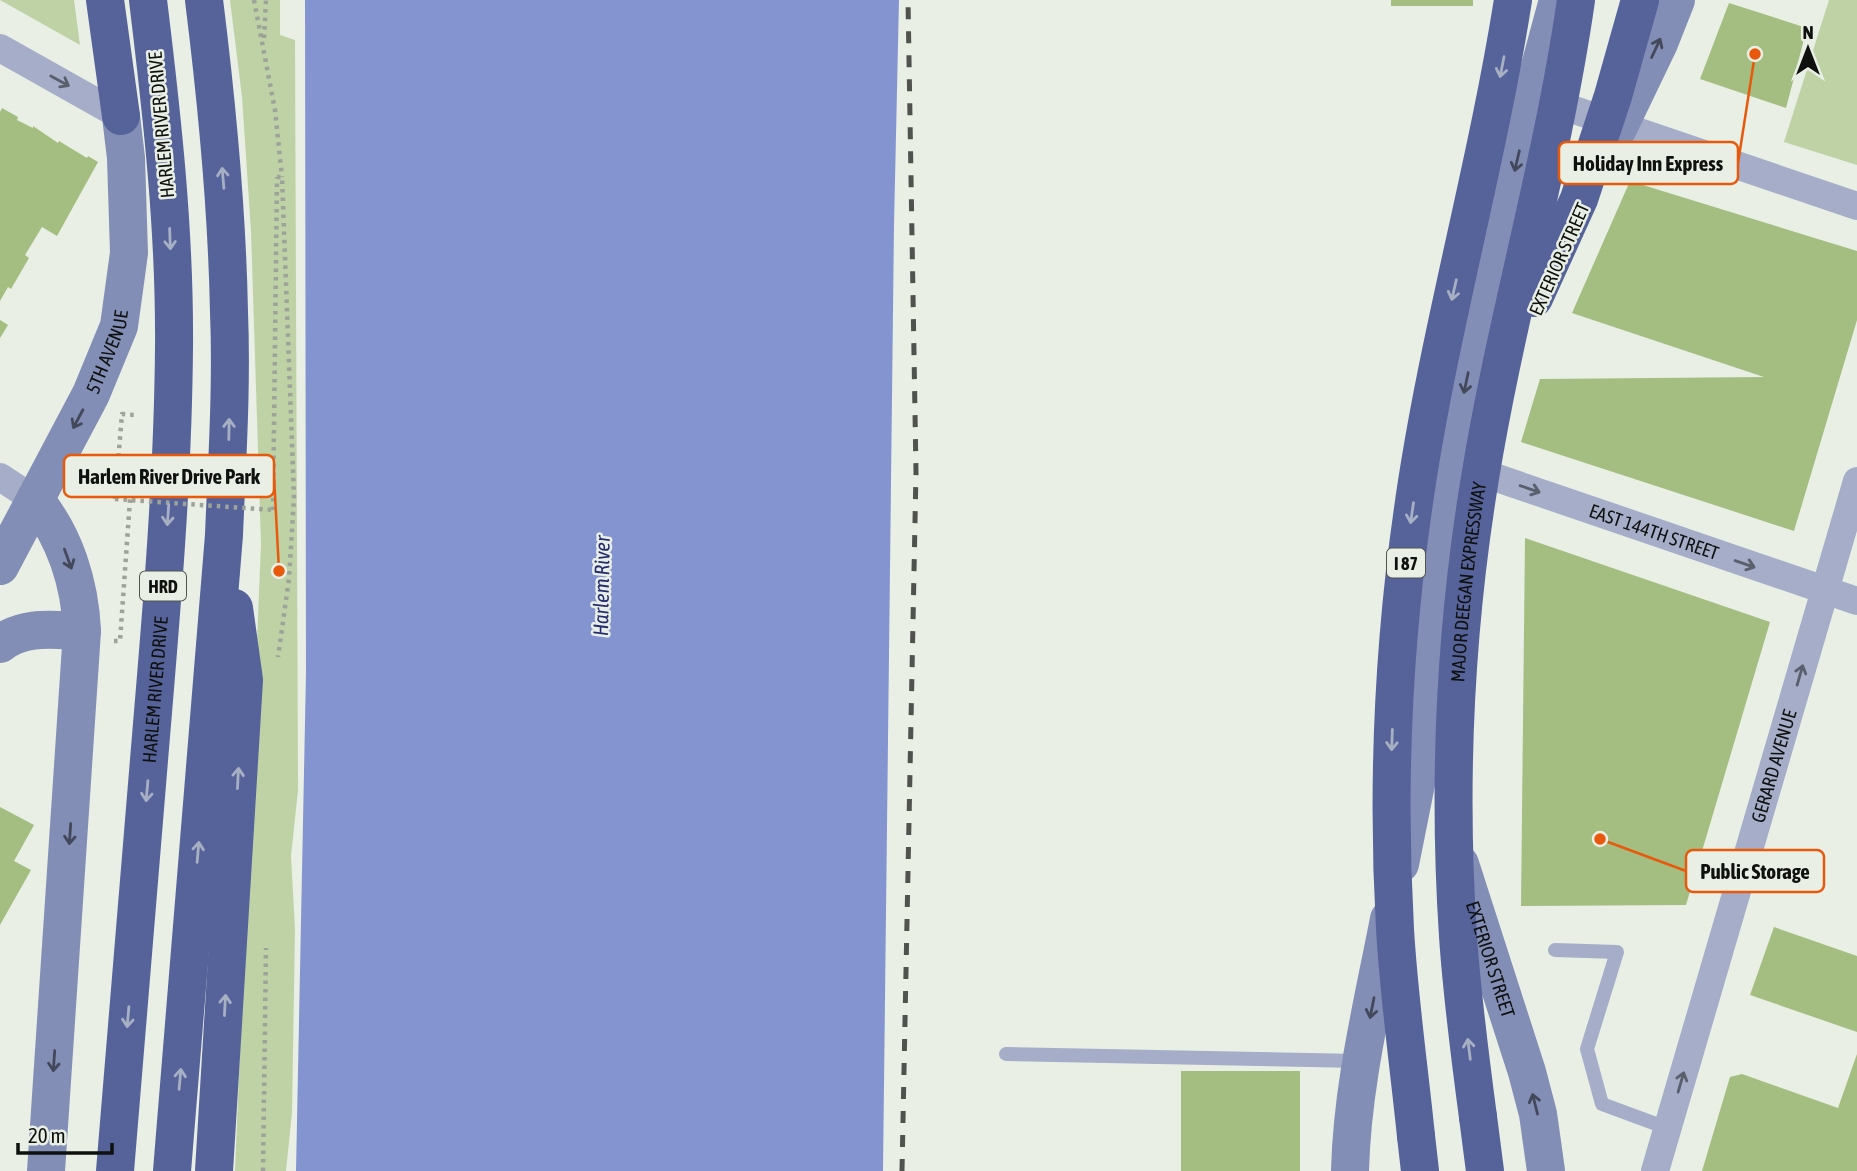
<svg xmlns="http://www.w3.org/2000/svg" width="1857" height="1171" viewBox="0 0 1857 1171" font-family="'Asap Condensed',sans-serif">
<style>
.green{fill:#bed2a6}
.water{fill:#8494d0}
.building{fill:#a3be80}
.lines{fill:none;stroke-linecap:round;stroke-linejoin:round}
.path{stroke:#9da29a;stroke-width:4.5;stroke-dasharray:3.5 5;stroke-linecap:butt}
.lane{stroke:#a5adc9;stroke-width:14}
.street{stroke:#a5adc9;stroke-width:28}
.secondary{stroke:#838eb6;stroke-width:38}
.highway{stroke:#56639b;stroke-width:38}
.rail{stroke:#4f524d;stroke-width:5;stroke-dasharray:12 12;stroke-linecap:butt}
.path-bridge{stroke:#9da29a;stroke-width:4.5;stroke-dasharray:3.5 5;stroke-linecap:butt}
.highway-bridge{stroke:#56639b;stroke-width:38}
.oneway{stroke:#43495a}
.oneway2{stroke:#a7b0c3}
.oneway3{stroke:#5a5f6c}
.labels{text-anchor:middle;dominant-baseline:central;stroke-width:5;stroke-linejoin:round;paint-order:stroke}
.shield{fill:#e9efe4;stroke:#50544e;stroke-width:2}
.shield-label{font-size:18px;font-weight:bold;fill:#0f110e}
.street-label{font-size:19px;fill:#0f110e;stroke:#e9efe4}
.water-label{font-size:21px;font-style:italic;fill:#222a71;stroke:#e9efe4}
.leader{fill:none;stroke:#e8590c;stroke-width:2.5}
.callout-dot{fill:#e8590c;stroke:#e9efe4;stroke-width:2.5}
.callout{fill:#e9efe4;stroke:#e8590c;stroke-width:2.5}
.callout-label{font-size:21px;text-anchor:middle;font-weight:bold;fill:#0f110e}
</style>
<rect width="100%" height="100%" fill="#e9efe4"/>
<!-- green -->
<g class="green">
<path d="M0 0H74L80 45Z"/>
<path d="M230 0H280V35L295 40 298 790 291 856 295 929 292 1113 286 1171H235L261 544 251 231 242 97Z"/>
<path d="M1829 0H1857V165L1784 142Z"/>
</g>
<!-- water -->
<path class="water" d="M305 0H899L894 225 883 1171H296L306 672Z"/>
<!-- building -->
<g class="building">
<rect x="1391" y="0" width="82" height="6"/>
<path d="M1729 3 1807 28 1786 108 1700 79Z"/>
<path d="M2 108 18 117 17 120 33 128V126L58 143 59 141 87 158 88 156 98 162 57 236 42 227 25 255 29 258 11 289 8 287 0 301V112Z"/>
<path d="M1630 181 1857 251V320L1794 531 1521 442 1540 379 1764 377 1572 313Z"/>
<path d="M0 320 8 325 0 338Z"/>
<path d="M1525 538 1770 622 1686 905 1521 906Z"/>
<path d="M0 807 34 825 14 861 31 870 0 925Z"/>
<path d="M1774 927 1857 956V1032L1750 995Z"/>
<path d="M1857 1054V1171H1702L1730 1077 1742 1074 1838 1108Z"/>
<rect x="1181" y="1071" width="119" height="100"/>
</g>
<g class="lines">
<!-- path -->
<g class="path">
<path d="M254 0 275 110 282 177"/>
<path d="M264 38 266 0"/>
<path d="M277 177H282L294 497 289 579 278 657"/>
<path d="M115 499 122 414 135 415V417"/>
<path d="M273 510 277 177"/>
<path d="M114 641H120L133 457"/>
<path d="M263 1171 266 948"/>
</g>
<!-- lane -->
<g class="lane">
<path d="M1555 950 1617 952 1587 1049 1602 1104 1667 1128"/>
<path d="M1006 1054 1360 1061"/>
</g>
<!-- street -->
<g class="street">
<path d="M0 48 121 116"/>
<path d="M1542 99 1857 206"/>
<path id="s1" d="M1462 466 1857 601"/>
<path d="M0 477 35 500"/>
<path id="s2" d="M1655 1171 1857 481"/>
</g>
<!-- secondary -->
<g class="secondary">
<path d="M1610 145 1659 43 1676 0"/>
<path d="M35 500C65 536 80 584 82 631L46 1171"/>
<path id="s3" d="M0 566 91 394 119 326 129 253 126 158 121 116"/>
<path d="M0 644C24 625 54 630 82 631"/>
<path d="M1400 864 1423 749 1425 694 1435 578 1441 517 1451 463 1486 291 1532 96 1558 0"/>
<path id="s4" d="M1460 864 1527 1072 1538 1114 1546 1171"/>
<path d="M1350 1171C1352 1086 1373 1002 1389 919"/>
</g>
<!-- highway -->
<g class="highway">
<path d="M105 0 121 116"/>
<path d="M1478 1117 1485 1171"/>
<path d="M1416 1136 1420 1171"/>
<path id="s5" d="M115 1171C127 1026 139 881 151 736 162 606 173 477 174 347 175 231 162 115 148 0"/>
<path d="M172 1171 224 535C227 461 232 387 229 312 227 208 217 104 204 0"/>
<path d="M214 1171 244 680 234 608"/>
</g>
<!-- rail -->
<path class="rail" d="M902 1171 916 472 908 0"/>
<!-- path-bridge -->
<path class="path-bridge" d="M115 499 273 510"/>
<!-- highway-bridge -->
<g class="highway-bridge">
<path d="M1534 298 1579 199 1613 96 1640 0"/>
<path id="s6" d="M1478 1117C1470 1057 1462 996 1458 936 1448 784 1455 629 1480 478 1506 318 1553 161 1576 0"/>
<path d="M1416 1136C1409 1067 1399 998 1395 929 1387 789 1393 648 1413 509 1437 338 1486 171 1513 0"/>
</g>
</g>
<!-- one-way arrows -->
<defs><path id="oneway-shaft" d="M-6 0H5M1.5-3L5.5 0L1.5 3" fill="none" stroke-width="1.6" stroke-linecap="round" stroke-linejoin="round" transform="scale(1.75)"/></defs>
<g class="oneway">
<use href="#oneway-shaft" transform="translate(1656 48) rotate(-65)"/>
<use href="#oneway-shaft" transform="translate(1517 161) rotate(103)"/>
<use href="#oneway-shaft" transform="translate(1466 383) rotate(102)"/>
<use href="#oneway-shaft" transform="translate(78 419) rotate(118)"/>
<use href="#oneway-shaft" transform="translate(68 559) rotate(70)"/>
<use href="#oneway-shaft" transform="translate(70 834) rotate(94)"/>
<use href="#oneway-shaft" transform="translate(1372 1008) rotate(101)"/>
<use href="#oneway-shaft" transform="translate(54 1061) rotate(94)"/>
<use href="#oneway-shaft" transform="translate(1535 1104) rotate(-104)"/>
</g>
<g class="oneway2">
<use href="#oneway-shaft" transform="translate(1502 67) rotate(101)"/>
<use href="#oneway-shaft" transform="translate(223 178) rotate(-95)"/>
<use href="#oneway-shaft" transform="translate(170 239) rotate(88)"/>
<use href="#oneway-shaft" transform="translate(1454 290) rotate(103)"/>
<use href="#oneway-shaft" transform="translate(229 429) rotate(-89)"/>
<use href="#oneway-shaft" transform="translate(1412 513) rotate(98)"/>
<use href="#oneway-shaft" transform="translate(168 515) rotate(94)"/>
<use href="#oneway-shaft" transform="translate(1392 740) rotate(92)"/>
<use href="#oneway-shaft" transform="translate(238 778) rotate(-87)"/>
<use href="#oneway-shaft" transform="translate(147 791) rotate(95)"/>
<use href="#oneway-shaft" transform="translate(198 852) rotate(-85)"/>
<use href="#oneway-shaft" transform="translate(225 1005) rotate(-87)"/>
<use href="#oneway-shaft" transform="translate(128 1017) rotate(95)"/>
<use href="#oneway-shaft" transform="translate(1469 1049) rotate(-97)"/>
<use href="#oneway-shaft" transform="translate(180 1079) rotate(-85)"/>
</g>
<g class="oneway3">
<use href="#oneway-shaft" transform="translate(60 81) rotate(29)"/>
<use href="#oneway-shaft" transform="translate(1530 489) rotate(19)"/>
<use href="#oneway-shaft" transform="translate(1745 564) rotate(19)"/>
<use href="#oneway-shaft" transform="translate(1800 675) rotate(-74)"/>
<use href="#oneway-shaft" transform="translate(1681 1082) rotate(-74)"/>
</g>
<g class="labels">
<!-- shield labels -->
<g class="shield">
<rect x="1387" y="548.5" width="38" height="29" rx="5"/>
<rect x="140" y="571.5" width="46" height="29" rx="5"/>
</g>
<g class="shield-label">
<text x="1406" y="563">I 87</text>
<text x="163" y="586">HRD</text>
</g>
<!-- street labels -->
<g class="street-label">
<text transform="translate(161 125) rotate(-95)">HARLEM RIVER DRIVE</text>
<text transform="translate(1559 259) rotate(-66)">EXTERIOR STREET</text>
<text stroke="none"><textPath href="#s3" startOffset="240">5TH AVENUE</textPath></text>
<text stroke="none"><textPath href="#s1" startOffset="203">EAST 144TH STREET</textPath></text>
<text stroke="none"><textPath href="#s6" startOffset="537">MAJOR DEEGAN EXPRESSWAY</textPath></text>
<text stroke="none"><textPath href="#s5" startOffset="483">HARLEM RIVER DRIVE</textPath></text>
<text stroke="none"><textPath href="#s2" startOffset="422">GERARD AVENUE</textPath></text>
<text stroke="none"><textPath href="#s4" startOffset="100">EXTERIOR STREET</textPath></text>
</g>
<!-- water labels -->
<g class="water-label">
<text transform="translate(601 586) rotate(-89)">Harlem River</text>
</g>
</g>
<!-- callouts -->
<path class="leader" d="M1755 54L1738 163M279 571L274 476M1600 839L1686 871"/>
<g class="callout-dot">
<circle cx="1755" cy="54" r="7"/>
<circle cx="279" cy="571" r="7"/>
<circle cx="1600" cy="839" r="7"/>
</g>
<g class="callout">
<rect x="1559" y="142" width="179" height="42" rx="7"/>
<rect x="64" y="455" width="210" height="42" rx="7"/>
<rect x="1686" y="850" width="138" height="42" rx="7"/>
</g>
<g class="callout-label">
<text x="1648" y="171">Holiday Inn Express</text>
<text x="169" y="484">Harlem River Drive Park</text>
<text x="1755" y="879">Public Storage</text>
</g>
<!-- north arrow -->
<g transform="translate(1808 49)" stroke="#e9efe4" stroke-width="5" paint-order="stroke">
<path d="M0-5L12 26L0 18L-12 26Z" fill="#0f110e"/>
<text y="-10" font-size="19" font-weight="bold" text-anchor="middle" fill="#0f110e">N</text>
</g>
<!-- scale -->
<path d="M18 1143v10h94v-10" fill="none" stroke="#0f110e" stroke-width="3.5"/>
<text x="28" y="1143" font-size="21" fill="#0f110e" stroke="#e9efe4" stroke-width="5" paint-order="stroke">20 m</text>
</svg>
